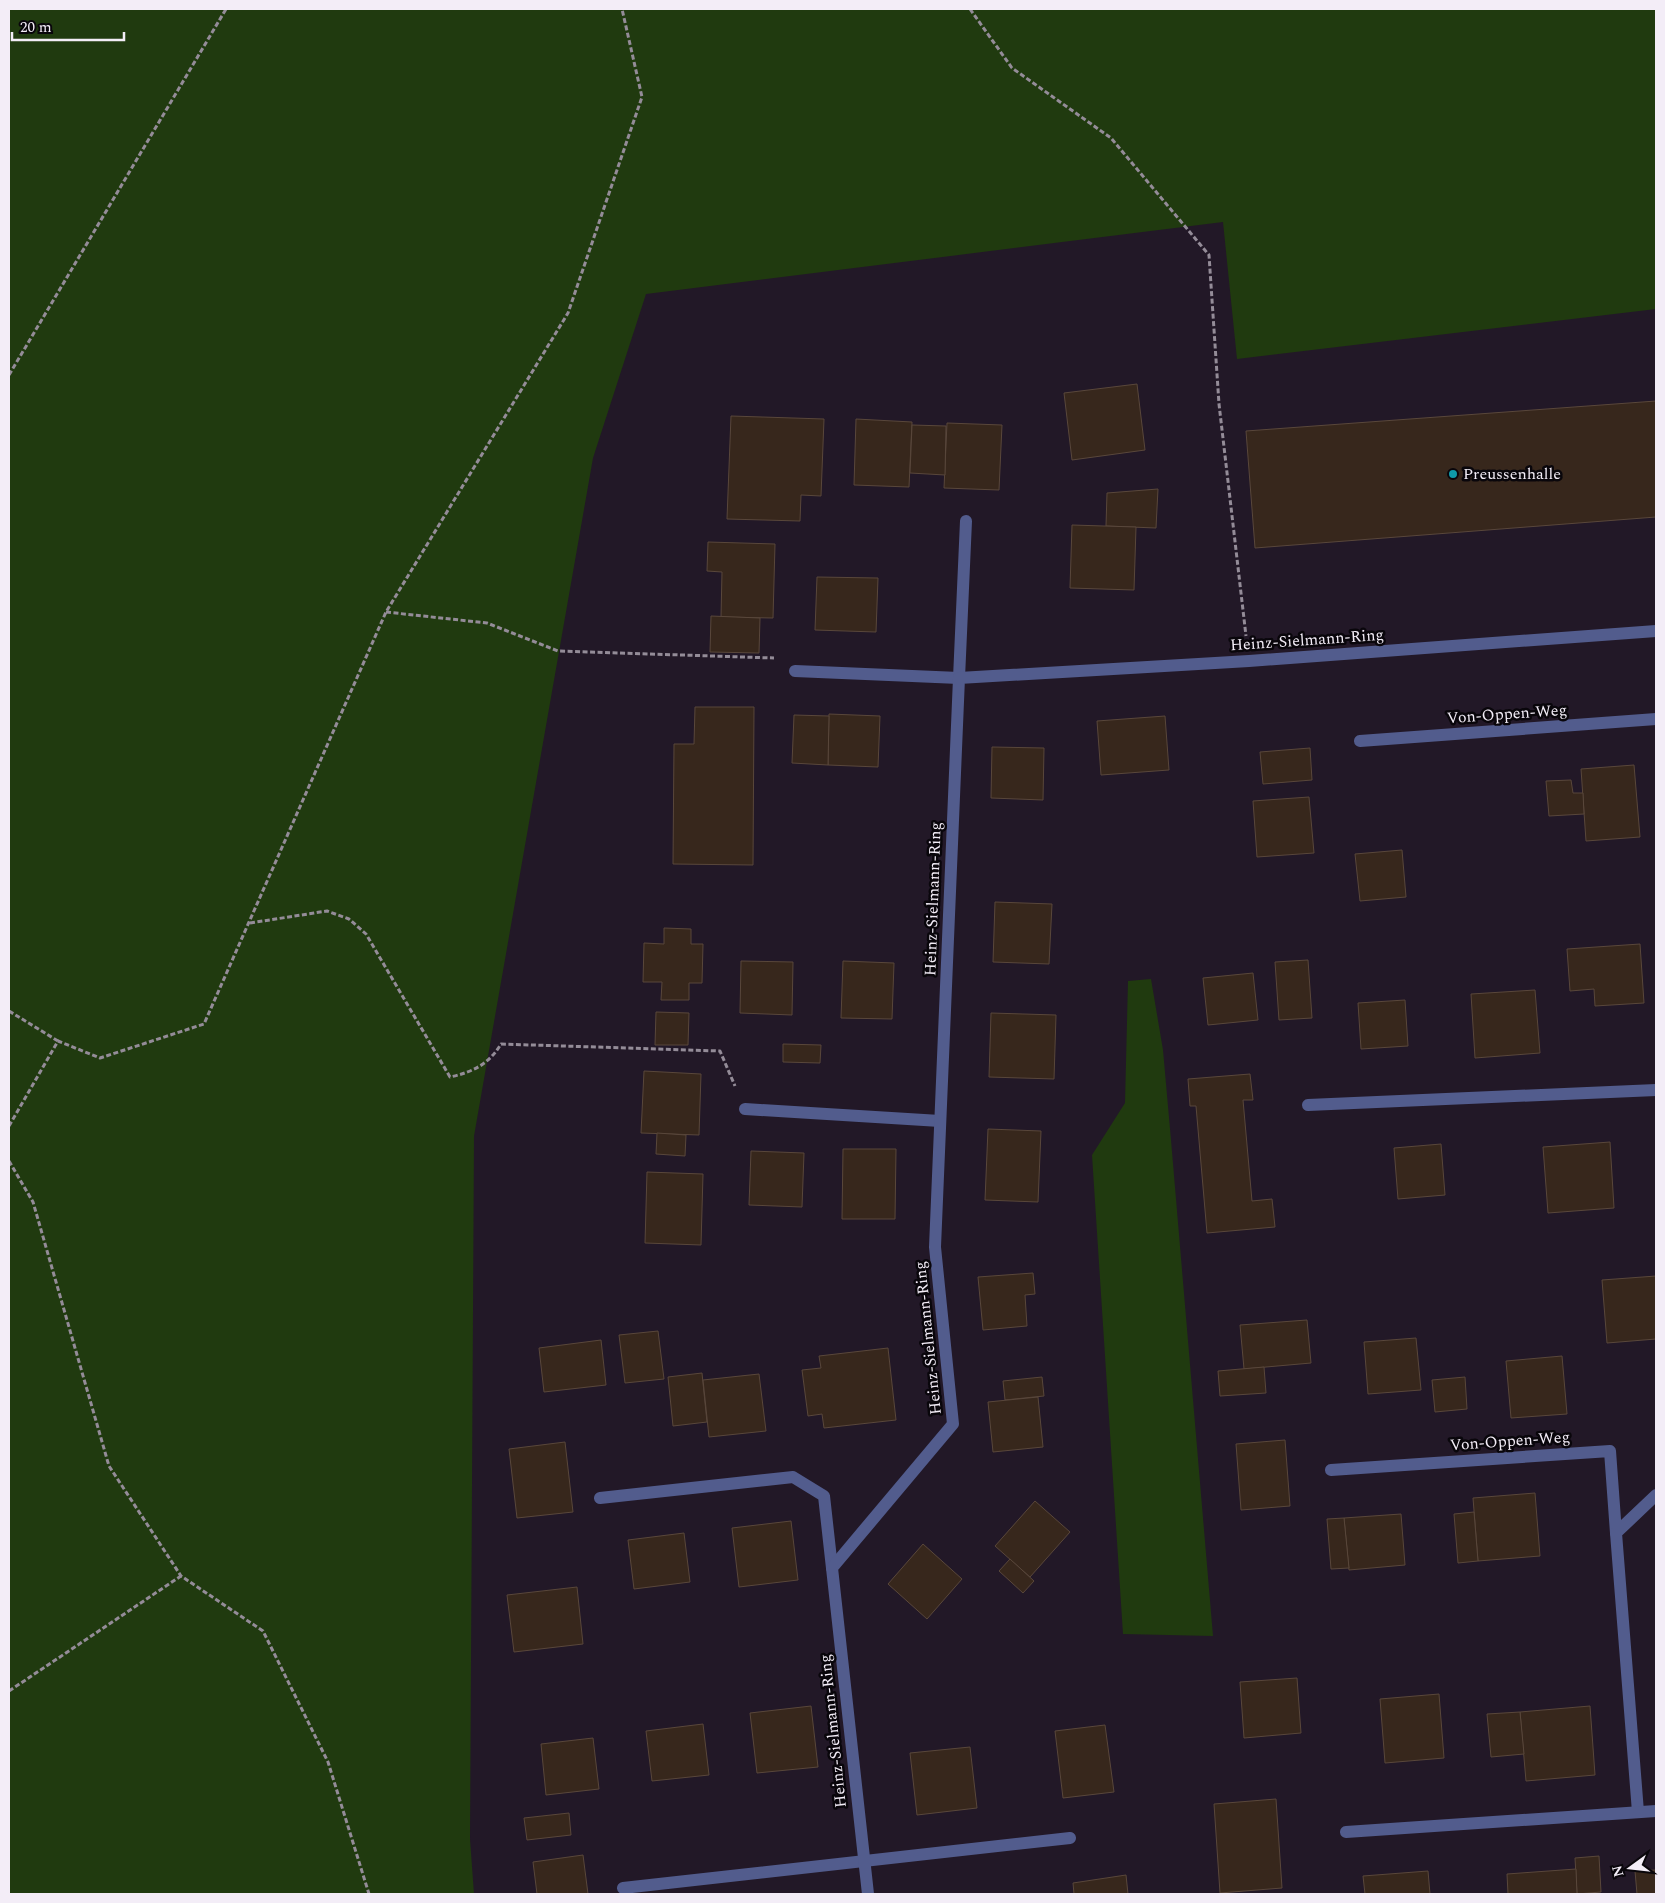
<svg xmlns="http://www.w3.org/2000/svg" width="1665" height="1903" viewBox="0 0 1665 1903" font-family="Spectral,serif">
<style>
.green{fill:#203a0f}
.building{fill:#37271c;stroke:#59473b}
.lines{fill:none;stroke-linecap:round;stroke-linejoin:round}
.path{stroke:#948c98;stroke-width:3;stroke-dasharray:5 2.5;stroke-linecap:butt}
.street{stroke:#525c8d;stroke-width:12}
.culture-dot{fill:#0f9aa8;stroke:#09060b;stroke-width:2}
.labels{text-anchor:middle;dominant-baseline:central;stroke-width:5;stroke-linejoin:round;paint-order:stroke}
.poi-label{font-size:16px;fill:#f3edf7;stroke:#09060b;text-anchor:start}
.street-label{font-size:16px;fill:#f3edf7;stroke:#09060b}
</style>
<rect width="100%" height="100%" fill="#221827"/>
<!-- green -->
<g class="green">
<path d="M9 9H1656V309L1237 359 1223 222 646 294 593 458 474 1136 470 1839 474 1894H9Z"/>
<path d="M1151 979 1163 1050 1171 1140 1213 1636 1123 1634 1092 1155 1125 1103 1128 981Z"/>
</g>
<!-- building -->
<g class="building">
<path d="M1137 384 1145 450 1072 460 1064 393Z"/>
<path d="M1656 401V517L1255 548 1246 431Z"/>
<path d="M731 416 824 419 821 496 801 495 800 521 727 519Z"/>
<path d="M856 419 912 422 909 487 854 485Z"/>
<path d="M947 423 1002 425 999 490 944 488Z"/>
<path d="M912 425 946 426 945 475 910 473Z"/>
<path d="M1158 489 1156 528 1106 526 1107 493Z"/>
<path d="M1072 525 1136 527 1134 590 1070 588Z"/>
<path d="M708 542 775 544 773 618 721 617 722 572 707 571Z"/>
<path d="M817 577 878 578 876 632 815 630Z"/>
<path d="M711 616 760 618 759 653 710 652Z"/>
<path d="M695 707H754L753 865 673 864 674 744H694Z"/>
<path d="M829 714 880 716 878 767 828 765Z"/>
<path d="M794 715 829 716 828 765 792 763Z"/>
<path d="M1165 716 1169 770 1101 775 1097 721Z"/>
<path d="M992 747 1044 748 1043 800 991 798Z"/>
<path d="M1310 748 1312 780 1263 784 1260 752Z"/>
<path d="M1634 765 1640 837 1586 841 1581 769Z"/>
<path d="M1571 780 1573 793H1583L1584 814 1549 816 1546 781Z"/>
<path d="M1309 797 1314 853 1257 857 1253 801Z"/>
<path d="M1402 850 1406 897 1360 901 1355 854Z"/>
<path d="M995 902 1052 904 1049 964 993 962Z"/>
<path d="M664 928 691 929V944H703L702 983H689V1000H661L662 982H643L644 943 664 944Z"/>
<path d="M1640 944 1644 1003 1595 1006 1594 989 1570 991 1567 949Z"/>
<path d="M1308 960 1312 1018 1279 1020 1275 962Z"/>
<path d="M741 961 793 962 792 1015 740 1013Z"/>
<path d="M843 961 894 963 892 1019 841 1018Z"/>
<path d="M1253 973 1258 1020 1208 1025 1203 978Z"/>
<path d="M1535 990 1540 1053 1475 1058 1471 994Z"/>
<path d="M1405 1000 1408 1046 1361 1049 1358 1003Z"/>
<path d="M656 1012 689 1013 688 1045H655Z"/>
<path d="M991 1013 1056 1015 1054 1079 989 1077Z"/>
<path d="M783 1044 821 1045 820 1063 783 1062Z"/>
<path d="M644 1071 701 1074 699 1135 641 1133Z"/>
<path d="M1250 1074 1253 1100H1243L1252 1201 1272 1199 1275 1227 1207 1233 1196 1106H1190L1188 1079Z"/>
<path d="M988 1129 1041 1131 1038 1202 985 1200Z"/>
<path d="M657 1133 686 1135 685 1156 656 1154Z"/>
<path d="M1610 1142 1614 1208 1548 1213 1543 1147Z"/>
<path d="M1441 1144 1445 1195 1398 1199 1394 1148Z"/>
<path d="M843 1149H896L895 1219H842Z"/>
<path d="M751 1151 804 1153 802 1207 749 1205Z"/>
<path d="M647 1172 703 1174 701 1245 645 1243Z"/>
<path d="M1033 1273 1035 1294 1025 1295 1027 1326 983 1330 978 1277Z"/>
<path d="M1656 1276V1339L1607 1343 1602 1280Z"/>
<path d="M1307 1320 1311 1363 1244 1369 1240 1325Z"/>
<path d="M658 1331 664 1379 625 1383 619 1335Z"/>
<path d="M1416 1338 1421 1390 1368 1394 1364 1342Z"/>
<path d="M601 1340 606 1385 544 1392 539 1348Z"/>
<path d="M888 1348 896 1420 824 1428 822 1414 808 1416 802 1370 821 1368 819 1356Z"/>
<path d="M1562 1356 1567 1414 1511 1418 1506 1361Z"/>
<path d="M1264 1367 1266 1393 1220 1396 1218 1371Z"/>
<path d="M702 1373 707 1422 673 1426 668 1377Z"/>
<path d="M759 1374 766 1431 709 1437 703 1380Z"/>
<path d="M1042 1377 1044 1396 1005 1400 1003 1381Z"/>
<path d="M1465 1377 1467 1409 1435 1412 1432 1380Z"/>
<path d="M1038 1397 1043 1447 993 1452 988 1402Z"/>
<path d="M1285 1440 1290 1506 1241 1510 1236 1444Z"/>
<path d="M565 1442 573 1512 517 1518 509 1449Z"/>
<path d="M1535 1493 1540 1556 1478 1561 1473 1498Z"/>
<path d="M1035 1501 1070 1532 1030 1577 995 1546Z"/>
<path d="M1474 1512 1478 1561 1458 1563 1454 1514Z"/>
<path d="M1401 1514 1405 1565 1349 1570 1344 1518Z"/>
<path d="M1344 1518 1349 1568 1331 1569 1327 1519Z"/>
<path d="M791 1521 798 1580 739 1587 732 1528Z"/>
<path d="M684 1533 690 1582 634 1589 628 1540Z"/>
<path d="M923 1544 962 1579 927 1619 888 1584Z"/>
<path d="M1010 1559 1034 1581 1023 1593 999 1571Z"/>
<path d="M577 1587 583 1644 514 1652 507 1595Z"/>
<path d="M1297 1678 1301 1733 1244 1738 1240 1682Z"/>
<path d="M1439 1694 1444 1758 1385 1763 1380 1699Z"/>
<path d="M811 1706 818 1767 757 1773 750 1713Z"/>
<path d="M1590 1706 1595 1775 1526 1781 1520 1712Z"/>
<path d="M1520 1712 1524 1754 1491 1757 1487 1714Z"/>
<path d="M703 1724 709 1775 652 1781 646 1731Z"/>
<path d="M1105 1725 1114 1792 1063 1798 1055 1731Z"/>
<path d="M593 1738 599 1789 546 1795 541 1744Z"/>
<path d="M970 1747 977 1808 917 1815 910 1753Z"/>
<path d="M1276 1799 1282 1888 1220 1893 1214 1804Z"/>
<path d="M569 1813 571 1835 527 1840 524 1818Z"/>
<path d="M583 1855 588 1894H537L533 1862Z"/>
<path d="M1599 1856 1601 1892 1577 1894 1575 1858Z"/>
<path d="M1576 1869 1577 1894H1508L1507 1874Z"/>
<path d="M1656 1870V1894H1637L1635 1871Z"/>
<path d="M1428 1871 1430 1894H1365L1363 1876Z"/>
<path d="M1126 1875 1128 1894H1074L1073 1883Z"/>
</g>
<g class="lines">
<!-- path -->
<g class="path">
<path d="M970 9 1012 68 1111 138 1209 255 1219 404 1246 636"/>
<path d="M9 375 226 9"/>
<path d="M386 612 487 623 558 651 774 658"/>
<path d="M250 923 327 911 349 919 366 934 450 1077C473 1072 489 1064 501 1044L720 1051 735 1086"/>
<path d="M9 1011 58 1041"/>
<path d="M9 1126 58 1041 100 1058 204 1024 386 612 568 313 642 97 622 9"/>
<path d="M9 1161 33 1202 109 1466 181 1576 263 1631 328 1762 369 1894"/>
<path d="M9 1691 181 1576"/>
</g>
<!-- street -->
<g class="street">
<path d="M795 671 959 678 966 521"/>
<path d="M1360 741 1656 719"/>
<path d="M1308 1105 1656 1090"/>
<path d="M745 1109 940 1121"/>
<path d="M1331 1470 1610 1451 1616 1533"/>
<path d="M600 1498 793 1477 824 1496 832 1568"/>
<path d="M1638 1812 1616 1533 1656 1495"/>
<path d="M1346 1832 1656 1811"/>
<path d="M623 1888 1070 1838"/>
<path d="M868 1894 832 1568 953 1424 935 1247 959 678 1249 661 1656 631"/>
</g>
</g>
<!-- markers -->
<circle class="culture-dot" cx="1453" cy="474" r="5"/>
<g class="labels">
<!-- poi labels -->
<g class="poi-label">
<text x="1463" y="474">Preussenhalle</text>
</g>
<!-- street labels -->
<g class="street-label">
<text transform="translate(1307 640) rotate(-4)">Heinz-Sielmann-Ring</text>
<text transform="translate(1507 714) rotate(-4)">Von-Oppen-Weg</text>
<text transform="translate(933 899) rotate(-88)">Heinz-Sielmann-Ring</text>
<text transform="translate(928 1338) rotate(-96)">Heinz-Sielmann-Ring</text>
<text transform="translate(1510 1441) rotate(-4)">Von-Oppen-Weg</text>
<text transform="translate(833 1731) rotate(-96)">Heinz-Sielmann-Ring</text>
</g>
</g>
<!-- border -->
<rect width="1665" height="1903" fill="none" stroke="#f3edf7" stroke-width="20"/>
<!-- north arrow -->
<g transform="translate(1630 1868) rotate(255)" stroke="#09060b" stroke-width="4" paint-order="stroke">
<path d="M0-4L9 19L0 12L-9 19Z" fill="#f3edf7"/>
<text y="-8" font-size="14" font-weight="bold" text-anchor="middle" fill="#f3edf7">N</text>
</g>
<!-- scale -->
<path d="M12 32v8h112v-8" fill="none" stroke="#f3edf7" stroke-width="2.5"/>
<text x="20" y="32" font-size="15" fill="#f3edf7" stroke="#09060b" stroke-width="4" paint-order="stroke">20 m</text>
</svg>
